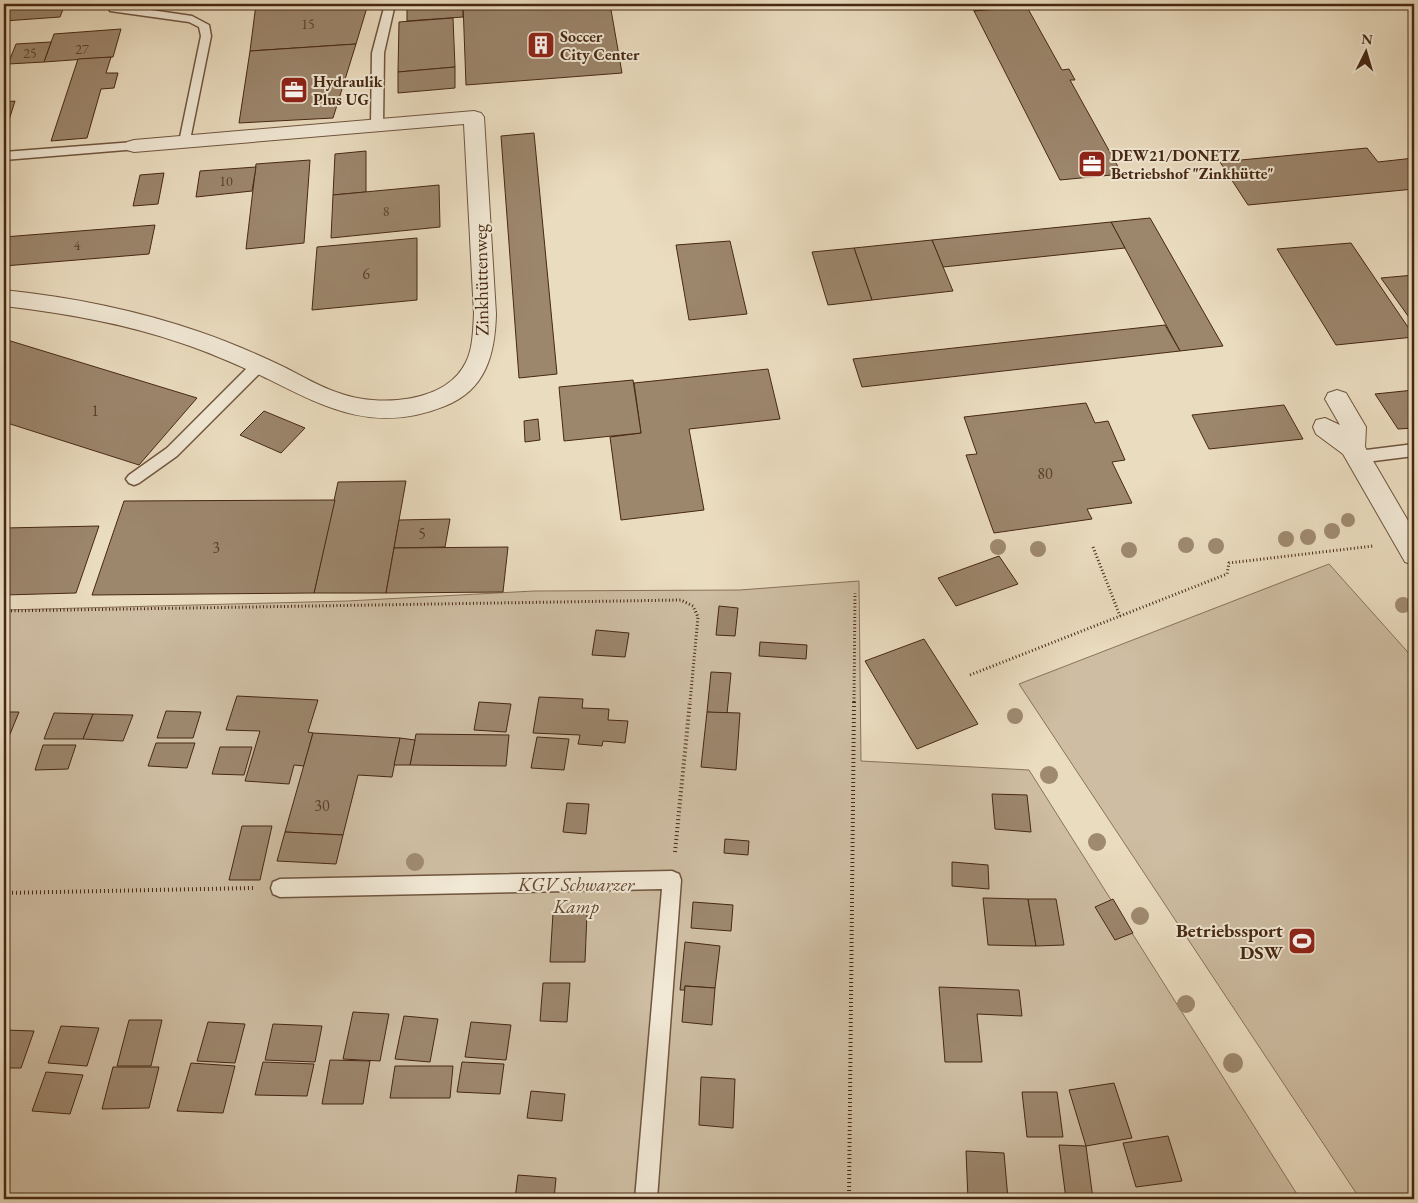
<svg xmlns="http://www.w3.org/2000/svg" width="1418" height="1203" viewBox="0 0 1418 1203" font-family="'EB Garamond',serif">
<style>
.green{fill:#cebda2;stroke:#8a725a}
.building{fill:#9c866c;stroke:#472813}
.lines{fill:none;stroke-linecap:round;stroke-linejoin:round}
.service-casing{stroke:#70553e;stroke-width:3}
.minor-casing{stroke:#70553e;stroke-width:2}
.path-far1{stroke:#472813;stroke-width:3;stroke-dasharray:1 2.5;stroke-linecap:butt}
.path{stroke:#472813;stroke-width:4;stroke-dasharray:1 3;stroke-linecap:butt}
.service{fill:#f1e8d5;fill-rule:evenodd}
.minor{fill:#f1e8d5;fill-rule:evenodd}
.tree{fill:#9f8a70}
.labels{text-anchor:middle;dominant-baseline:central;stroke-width:4;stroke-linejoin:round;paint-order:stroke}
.far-number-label{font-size:14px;fill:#5c4029}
.far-poi-label{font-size:16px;font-weight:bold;fill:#472813;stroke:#f1e8d5;text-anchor:start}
.number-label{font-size:16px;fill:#5c4029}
.street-label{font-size:19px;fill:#472813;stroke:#f1e8d5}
.park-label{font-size:19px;font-style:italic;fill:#624630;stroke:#f1e8d5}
.poi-label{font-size:19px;font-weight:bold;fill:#472813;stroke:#f1e8d5;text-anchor:end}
</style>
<rect width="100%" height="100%" fill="#eadcbf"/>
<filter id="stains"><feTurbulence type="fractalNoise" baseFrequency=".004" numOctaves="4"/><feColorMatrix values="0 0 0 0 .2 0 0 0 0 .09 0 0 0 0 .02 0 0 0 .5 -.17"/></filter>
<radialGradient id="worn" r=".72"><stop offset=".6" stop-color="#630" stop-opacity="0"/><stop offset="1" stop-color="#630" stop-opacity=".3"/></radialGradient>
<!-- green -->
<g class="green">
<path d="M1329 564 1414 659V1199H1360L1019 684Z"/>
<path d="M859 581 861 761 1029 770 1300 1199H4V610L347 601 534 591 740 590Z"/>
</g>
<!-- building -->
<g class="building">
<path d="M4 4H65L60 17 4 21Z"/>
<path d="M135 4H182L134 7Z"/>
<path d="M256 4H368L356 44 250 51Z"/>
<path d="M407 4H463V17L407 21Z"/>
<path d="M463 4H610L622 73 466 85Z"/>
<path d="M971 4H1026L1027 7 974 11Z"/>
<path d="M1027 7 1062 70 1069 69 1075 80H1070L1122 174 1060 180 974 11Z"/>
<path d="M453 18 455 67 398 72 399 22Z"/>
<path d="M121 29 113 57 44 62 54 34Z"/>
<path d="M51 42 44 62 8 64 16 44Z"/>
<path d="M356 44 333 118 239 123 250 51Z"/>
<path d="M111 57 106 73H118L114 88 101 89 87 138 51 141 78 59Z"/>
<path d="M455 67V88L398 93V72Z"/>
<path d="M15 101 4 136V102Z"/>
<path d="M534 133 557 374 519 378 501 136Z"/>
<path d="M1367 148 1378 162 1414 158V189L1248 205 1220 162Z"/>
<path d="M366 151V192L333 195 335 154Z"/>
<path d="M310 160 304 243 246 249 256 164Z"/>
<path d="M256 167 252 191 196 197 200 171Z"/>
<path d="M164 173 158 204 133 206 140 175Z"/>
<path d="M439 185 440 227 331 238 333 195Z"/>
<path d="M1150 218 1223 346 1180 351 1111 222Z"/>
<path d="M1111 222 1125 248 943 267 932 240Z"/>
<path d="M155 225 149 254 4 266V237Z"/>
<path d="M417 238V300L312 310 317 247Z"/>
<path d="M932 240 953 291 872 300 854 248Z"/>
<path d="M730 241 747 314 689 320 676 245Z"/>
<path d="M1351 243 1414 336V337L1336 345 1277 249Z"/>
<path d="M854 248 872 300 828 305 812 252Z"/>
<path d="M1414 275V323H1413L1381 278Z"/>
<path d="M1165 325 1180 351 862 387 853 359Z"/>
<path d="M4 339 197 398 139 465 4 422Z"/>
<path d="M768 369 780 419 689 429 704 510 621 520 610 437 641 433 634 383Z"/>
<path d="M633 380 641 433 564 441 559 387Z"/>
<path d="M1414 390V428L1398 429 1375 394Z"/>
<path d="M1086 403 1095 423 1108 421 1125 460 1112 462 1132 503 1087 509 1092 519 994 533 966 455 977 454 964 417Z"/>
<path d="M1284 405 1303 439 1209 449 1192 415Z"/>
<path d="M264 411 305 428 281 453 240 435Z"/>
<path d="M538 419 540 440 525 442 524 421Z"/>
<path d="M406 481 386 593H314L338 482Z"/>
<path d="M335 500 314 593 92 595 124 501Z"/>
<path d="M450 519 445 547 394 548 399 520Z"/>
<path d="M99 526 76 593 4 595V528Z"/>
<path d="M508 547 503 592 386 593 394 548Z"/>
<path d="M999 556 1018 584 956 606 938 578Z"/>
<path d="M719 606 738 608 735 636 716 635Z"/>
<path d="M596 630 629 633 625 657 592 655Z"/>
<path d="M924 639 978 724 917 749 865 661Z"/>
<path d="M760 642 807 645 806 659 759 656Z"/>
<path d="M711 672 731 673 727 714 707 712Z"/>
<path d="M237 696 318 700 308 732 313 733 304 766 294 765 289 784 245 781 260 731 226 730Z"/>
<path d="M539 697 583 699 582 708 609 709 608 720 628 721 625 743 603 741 602 746 578 744 580 735 533 733Z"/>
<path d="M479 702 511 704 506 732 474 730Z"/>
<path d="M166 711 201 712 193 738H157Z"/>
<path d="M4 712H19L8 739H4Z"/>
<path d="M707 712 740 713 736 770 701 767Z"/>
<path d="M54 713 93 714 83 739H44Z"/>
<path d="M93 714 133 715 123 741 83 739Z"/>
<path d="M313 733 400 738 392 777 358 775 343 835 285 832Z"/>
<path d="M416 734 509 735 506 766 410 765Z"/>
<path d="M537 737 569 739 564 770 531 768Z"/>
<path d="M400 738 415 740 410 765H394Z"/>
<path d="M156 743H195L187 768 148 766Z"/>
<path d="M43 745H76L68 769 35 770Z"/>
<path d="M220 747H252L244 775 212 774Z"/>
<path d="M992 794 1027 795 1031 832 995 829Z"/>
<path d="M567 803 589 804 586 834 563 832Z"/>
<path d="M242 826H272L260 880H229Z"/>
<path d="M285 832 343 835 336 864 277 861Z"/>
<path d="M725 839 749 841 748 855 724 853Z"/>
<path d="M952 862 988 865 989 889 952 886Z"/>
<path d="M983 898 1028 899 1036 946 988 945Z"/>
<path d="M1028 899H1056L1064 945 1036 946Z"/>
<path d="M1113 899 1133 933 1115 940 1095 907Z"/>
<path d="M693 902 733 905 731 931 691 928Z"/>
<path d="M553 913H587L585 962H550Z"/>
<path d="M685 942 720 946 715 988 685 986V990H680Z"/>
<path d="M543 983H570L567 1022 540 1021Z"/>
<path d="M685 986 715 988 712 1025 682 1022Z"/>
<path d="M939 987 1019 990 1022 1016 977 1014 982 1062H945Z"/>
<path d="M353 1012 389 1014 380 1061 343 1059Z"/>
<path d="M404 1016 438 1019 430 1062 395 1059Z"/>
<path d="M129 1020H162L151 1066H117Z"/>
<path d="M208 1022 245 1024 235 1063 197 1061Z"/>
<path d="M471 1022 511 1025 506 1060 465 1057Z"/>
<path d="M273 1024 322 1026 315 1062 265 1060Z"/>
<path d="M61 1026 99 1028 87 1066 48 1063Z"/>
<path d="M4 1030 34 1031 21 1068H4Z"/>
<path d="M330 1060 370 1061 363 1104H322Z"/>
<path d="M263 1062 314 1064 307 1096 255 1095Z"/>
<path d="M462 1062 504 1064 500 1094 457 1092Z"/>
<path d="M191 1063 235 1066 223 1113 177 1111Z"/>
<path d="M395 1066H453L450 1098H390Z"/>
<path d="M113 1067H159L149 1108 102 1109Z"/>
<path d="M46 1072 83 1075 70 1114 32 1111Z"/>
<path d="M701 1077 735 1079 733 1128 699 1125Z"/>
<path d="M1114 1083 1132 1138 1086 1146 1069 1090Z"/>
<path d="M531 1091 565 1094 562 1121 527 1118Z"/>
<path d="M1022 1092H1057L1063 1137H1027Z"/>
<path d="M1168 1136 1182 1181 1136 1187 1123 1143Z"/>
<path d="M1059 1145 1086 1146 1093 1199H1066Z"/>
<path d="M966 1151 1004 1153 1008 1199H968Z"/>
<path d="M518 1175 556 1178 554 1199H515Z"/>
</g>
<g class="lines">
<defs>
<g id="service">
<path d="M110 4 192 16 209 25 211 36 189 145 185 146 179 142 201 36 199 27 189 22 110 11Z"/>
<path d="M385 4H395L384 53 383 125 377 129 371 125 372 53Z"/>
<path d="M134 142 140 146 138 149 4 160V152Z"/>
<path d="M258 361 263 362 265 366 263 370 177 456 139 483 134 485 129 483 126 479 129 475 167 448 253 362Z"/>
<path d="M1414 444V456L1358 463 1353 461 1351 457 1353 453 1358 451Z"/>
<path d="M672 871 679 874 681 880 657 1199H635L662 889 280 897 273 894 271 888 273 882 280 879Z"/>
</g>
<g id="minor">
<path d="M474 111 481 113 484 117 496 314C495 354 486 390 445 406 374 435 324 407 262 376 235 364 209 352 181 343 123 323 64 313 4 306V290C71 297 137 310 200 332 229 342 257 354 284 367 302 376 320 387 339 393 377 407 446 404 466 362 473 348 473 330 474 314L464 124 134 152 127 150 124 146 127 142 134 140Z"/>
<path d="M1337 390 1346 393 1366 427 1365 447 1414 531V565L1405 562 1343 454 1316 434 1313 427 1316 420 1325 418 1340 425 1325 399 1328 393Z"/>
</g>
</defs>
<!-- service casing -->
<use href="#service" class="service-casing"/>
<!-- minor casing -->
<use href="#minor" class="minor-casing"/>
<!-- path-far1 -->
<g class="path-far1">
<path d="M1093 547 1120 616"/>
<path d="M4 611 681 600 693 606 698 617 690 702"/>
<path d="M970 675 1227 574 1229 563 1373 546"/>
<path d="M854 702 855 593"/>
</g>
<!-- path -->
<g class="path">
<path d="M675 852 690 701"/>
<path d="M4 893 253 888"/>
<path d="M849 1199 854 701"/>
</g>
<!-- service -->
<use href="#service" class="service"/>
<!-- minor -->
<use href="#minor" class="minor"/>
</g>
<!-- trees -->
<g class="tree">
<circle cx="1348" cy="520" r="7"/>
<circle cx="1332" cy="531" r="8"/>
<circle cx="1308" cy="537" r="8"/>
<circle cx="1286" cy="539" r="8"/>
<circle cx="1186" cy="545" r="8"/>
<circle cx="1216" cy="546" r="8"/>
<circle cx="998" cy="547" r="8"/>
<circle cx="1038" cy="549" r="8"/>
<circle cx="1129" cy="550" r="8"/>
<circle cx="1403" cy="605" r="8"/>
<circle cx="1015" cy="716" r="8"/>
<circle cx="1049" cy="775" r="9"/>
<circle cx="1097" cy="842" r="9"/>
<circle cx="415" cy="862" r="9"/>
<circle cx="1140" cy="916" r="9"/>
<circle cx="1186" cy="1004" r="9"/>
<circle cx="1233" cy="1063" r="10"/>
</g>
<!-- icons -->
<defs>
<symbol id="building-square" viewBox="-11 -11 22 22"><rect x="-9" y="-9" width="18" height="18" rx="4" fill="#8f2418" stroke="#f1e8d5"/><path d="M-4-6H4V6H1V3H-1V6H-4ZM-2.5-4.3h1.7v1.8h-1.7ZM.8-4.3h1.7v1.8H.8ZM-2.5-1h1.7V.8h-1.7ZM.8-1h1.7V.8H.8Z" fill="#fff"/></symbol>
<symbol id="office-square" viewBox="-11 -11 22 22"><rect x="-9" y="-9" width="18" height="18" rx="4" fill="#8f2418" stroke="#f1e8d5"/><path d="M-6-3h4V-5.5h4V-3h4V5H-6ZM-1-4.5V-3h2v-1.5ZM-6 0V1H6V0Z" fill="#fff"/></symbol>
<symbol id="stadium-square" viewBox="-11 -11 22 22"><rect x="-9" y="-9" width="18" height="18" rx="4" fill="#8f2418" stroke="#f1e8d5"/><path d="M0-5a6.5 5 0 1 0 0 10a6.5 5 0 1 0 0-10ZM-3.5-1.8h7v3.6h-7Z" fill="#fff"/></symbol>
</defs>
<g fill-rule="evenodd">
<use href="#building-square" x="525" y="29" width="32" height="32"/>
<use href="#office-square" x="278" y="74" width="32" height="32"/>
<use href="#office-square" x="1076" y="148" width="32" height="32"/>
<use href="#stadium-square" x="1286" y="925" width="32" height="32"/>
</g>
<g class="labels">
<!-- far-number labels -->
<g class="far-number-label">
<text x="308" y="24">15</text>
<text x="82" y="49">27</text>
<text x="30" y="53">25</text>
<text x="226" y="181">10</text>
<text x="386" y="211">8</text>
<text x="77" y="245">4</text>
</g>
<!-- far-poi labels -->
<g class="far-poi-label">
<text x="560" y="36">Soccer<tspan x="560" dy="18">City Center</tspan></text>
<text x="313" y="81">Hydraulik<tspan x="313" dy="18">Plus UG</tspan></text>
<text x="1111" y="155">DEW21/DONETZ<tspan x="1111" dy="18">Betriebshof "Zinkhütte"</tspan></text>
</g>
<!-- number labels -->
<g class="number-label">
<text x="366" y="273">6</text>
<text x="95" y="410">1</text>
<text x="1045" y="473">80</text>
<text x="422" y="533">5</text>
<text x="216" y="547">3</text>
<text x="322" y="805">30</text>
</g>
<!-- street labels -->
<g class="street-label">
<text transform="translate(481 280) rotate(-91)">Zinkhüttenweg</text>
</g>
<!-- park labels -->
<g class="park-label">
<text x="576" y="884">KGV Schwarzer<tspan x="576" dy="22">Kamp</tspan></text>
</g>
<!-- poi labels -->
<g class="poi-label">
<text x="1283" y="930">Betriebssport<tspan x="1283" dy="22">DSW</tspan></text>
</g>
</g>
<!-- margin -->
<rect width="1418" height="1203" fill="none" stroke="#eadcbf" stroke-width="20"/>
<rect x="5" y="5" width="1408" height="1193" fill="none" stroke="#472813" stroke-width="2.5"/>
<rect x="10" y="10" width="1398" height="1183" fill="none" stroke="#472813"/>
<!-- north arrow -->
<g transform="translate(1366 52) rotate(5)" stroke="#f1e8d5" stroke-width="4" paint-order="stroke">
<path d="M0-4L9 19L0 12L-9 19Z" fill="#472813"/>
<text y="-8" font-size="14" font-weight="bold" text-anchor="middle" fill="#472813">N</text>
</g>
<rect width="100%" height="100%" filter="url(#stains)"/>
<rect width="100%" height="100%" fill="url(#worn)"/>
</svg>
